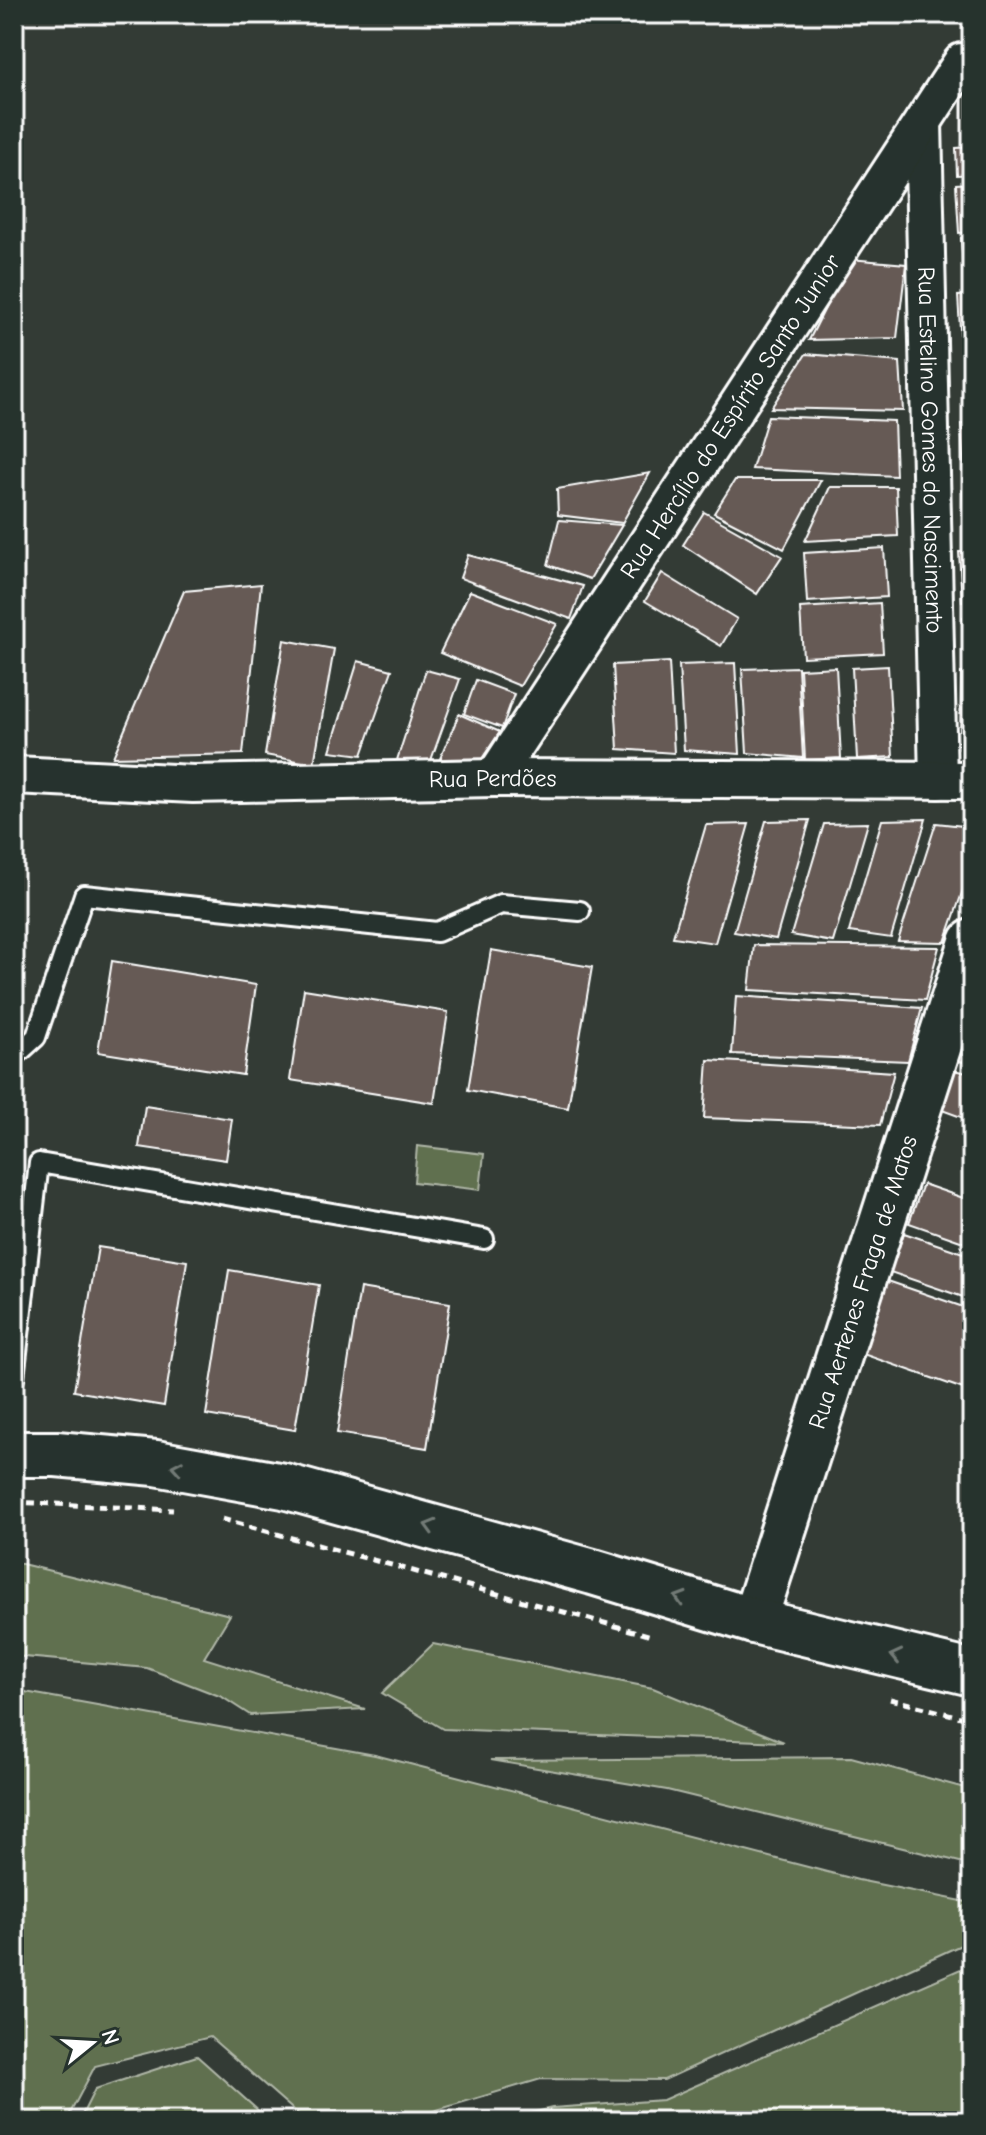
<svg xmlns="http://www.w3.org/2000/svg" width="986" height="2135" viewBox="0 0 986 2135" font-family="'Comic Neue',sans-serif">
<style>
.green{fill:#606f50;stroke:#b0b7a8;stroke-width:2}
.building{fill:#665a55;stroke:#fff;stroke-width:2}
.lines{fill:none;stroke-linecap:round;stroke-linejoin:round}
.service-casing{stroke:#fff;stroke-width:24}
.minor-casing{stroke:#fff;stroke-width:42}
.tertiary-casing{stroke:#fff;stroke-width:50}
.secondary-casing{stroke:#fff;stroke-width:50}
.path{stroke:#fff;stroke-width:5;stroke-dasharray:8 6;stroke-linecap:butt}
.service{stroke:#26332d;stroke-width:18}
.minor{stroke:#26332d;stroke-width:36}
.tertiary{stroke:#26332d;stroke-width:44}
.secondary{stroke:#26332d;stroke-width:44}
.oneway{stroke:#727a76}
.labels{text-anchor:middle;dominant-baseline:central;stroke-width:6;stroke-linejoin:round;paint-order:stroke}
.street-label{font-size:24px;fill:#fff;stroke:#26332d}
</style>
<rect width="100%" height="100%" fill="#333b35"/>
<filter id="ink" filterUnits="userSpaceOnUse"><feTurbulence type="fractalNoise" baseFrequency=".0125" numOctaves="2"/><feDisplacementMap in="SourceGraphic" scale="16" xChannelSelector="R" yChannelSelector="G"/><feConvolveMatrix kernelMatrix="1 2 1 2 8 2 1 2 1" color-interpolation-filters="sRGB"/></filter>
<g filter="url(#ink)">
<!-- green -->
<g class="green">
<path d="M417 1146 484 1154 480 1190 414 1182Z"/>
<path d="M14 1562 230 1615 204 1658 365 1709 250 1715 222 1697 147 1668 14 1656Z"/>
<path d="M433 1644 653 1688 784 1742 443 1729 382 1693Z"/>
<path d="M14 1690 375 1755 858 1880 972 1903V1940L664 2080 541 2079 400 2121H306L210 2037 95 2066 66 2121H14Z"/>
<path d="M851 1757 972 1790V1865L667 1790 490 1760Z"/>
<path d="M972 1964V2121H498L552 2108 663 2100Z"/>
<path d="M197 2056 270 2121H79L95 2089Z"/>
</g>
<!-- building -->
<g class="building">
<path d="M967 89H972V129L967 128Z"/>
<path d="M972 147V174L957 175 956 148Z"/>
<path d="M972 183V232L959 233 956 184Z"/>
<path d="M972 237V286L964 287 961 238Z"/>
<path d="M850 259 906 264 897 338 809 340Z"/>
<path d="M972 295V344L961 345 958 296Z"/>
<path d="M806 354 900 362 903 411 771 408Z"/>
<path d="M962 362H972V411H965Z"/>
<path d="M768 416 894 421 896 476 752 469Z"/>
<path d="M961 424H972V473H964Z"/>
<path d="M650 473 622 523 558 515 557 489Z"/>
<path d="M735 480H821L784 549 714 513Z"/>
<path d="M830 487H896L898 536 805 541Z"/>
<path d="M972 490V539L966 540 963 491Z"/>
<path d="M704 512 782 556 757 594 683 545Z"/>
<path d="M559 520 622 525 590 579 548 565Z"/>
<path d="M884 548 887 597 807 602 804 553Z"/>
<path d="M959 552H972V601H962Z"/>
<path d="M468 555 583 586 571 619 460 578Z"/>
<path d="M662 573 737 619 721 646 645 601Z"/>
<path d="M261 584 243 754 113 757 184 591Z"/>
<path d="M470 591 557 624 520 686 440 653Z"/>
<path d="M880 603 883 653 803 657 800 608Z"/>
<path d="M972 616V665L966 666 963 617Z"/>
<path d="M284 640 334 649 314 764 265 755Z"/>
<path d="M358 661 392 670 362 755 330 751Z"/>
<path d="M669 662 674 753 618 749 613 665Z"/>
<path d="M735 663 740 754 684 750 679 665Z"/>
<path d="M888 666 893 757 857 759 852 668Z"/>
<path d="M798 667 803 758 747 753 742 669Z"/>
<path d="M836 667 841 758 805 760 800 669Z"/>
<path d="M426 670 460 679 430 763 397 760Z"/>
<path d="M961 673H972V749H960Z"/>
<path d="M476 680 514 694 502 728 464 714Z"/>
<path d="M459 714 500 732 477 766 439 761Z"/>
<path d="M926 819 891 938 849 932 882 820Z"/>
<path d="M810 820 776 939 734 932 766 821Z"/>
<path d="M868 823 833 942 791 935 824 824Z"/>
<path d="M936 823 972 827V864L945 942 898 941Z"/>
<path d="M749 824 715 943 673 937 706 825Z"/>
<path d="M754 945 939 947 925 1000 749 990Z"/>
<path d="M491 950 592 967 568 1108 468 1090Z"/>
<path d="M112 961 256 985 243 1075 98 1052Z"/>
<path d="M304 989 448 1012 434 1103 290 1080Z"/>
<path d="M736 996 922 1008 908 1061 732 1054Z"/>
<path d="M964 1033 972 1035V1064L955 1060Z"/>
<path d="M708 1060 894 1072 880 1125 704 1118Z"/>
<path d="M953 1070 972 1074V1121L939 1109Z"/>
<path d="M145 1106 232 1119 226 1160 139 1147Z"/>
<path d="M923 1184 972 1201V1245L909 1223Z"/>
<path d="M904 1233 972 1256V1300L890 1272Z"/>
<path d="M98 1247 187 1261 164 1406 74 1391Z"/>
<path d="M229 1270 319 1285 295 1430 206 1415Z"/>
<path d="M882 1279 972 1310V1392L857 1352Z"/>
<path d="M360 1288 450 1303 427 1448 337 1433Z"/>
</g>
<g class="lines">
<defs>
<g id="service">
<path d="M14 1057 36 1037 84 895 437 932 501 904 580 911"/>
<path d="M14 1378 39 1163 484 1239"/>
</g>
<g id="minor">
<path id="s1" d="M923 122 938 780"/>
<path id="s2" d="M15 775 193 784 494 778 972 780"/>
<path id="s3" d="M494 778 962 62H972"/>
</g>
<g id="tertiary">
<path id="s4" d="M754 1621 972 942"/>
</g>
<path id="secondary" d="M14 1454H56L156 1463 284 1486 593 1572 754 1621 972 1673"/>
</defs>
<!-- service casing -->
<use href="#service" class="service-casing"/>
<!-- minor casing -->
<use href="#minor" class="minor-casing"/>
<!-- tertiary casing -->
<use href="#tertiary" class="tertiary-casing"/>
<!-- secondary casing -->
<use href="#secondary" class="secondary-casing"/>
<!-- path -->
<g class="path">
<path d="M14 1502 173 1510"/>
<path d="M222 1519 652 1636"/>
<path d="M890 1699 972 1720"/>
</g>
<!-- service -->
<use href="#service" class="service"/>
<!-- minor -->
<use href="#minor" class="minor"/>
<!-- tertiary -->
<use href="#tertiary" class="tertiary"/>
<!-- secondary -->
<use href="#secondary" class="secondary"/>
</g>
<!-- one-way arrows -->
<defs><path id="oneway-chevron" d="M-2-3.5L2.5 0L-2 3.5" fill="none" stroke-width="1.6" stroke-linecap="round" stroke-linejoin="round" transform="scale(2)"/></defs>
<g class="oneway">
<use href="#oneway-chevron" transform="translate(177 1467) rotate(-170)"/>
<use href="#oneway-chevron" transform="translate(430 1526) rotate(-164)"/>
<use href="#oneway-chevron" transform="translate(680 1598) rotate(-163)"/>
<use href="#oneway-chevron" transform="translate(896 1656) rotate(-167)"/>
</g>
</g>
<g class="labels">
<!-- street labels -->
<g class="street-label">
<text stroke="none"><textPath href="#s3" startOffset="432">Rua Hercílio do Espírito Santo Junior</textPath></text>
<text stroke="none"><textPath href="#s1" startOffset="328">Rua Estelino Gomes do Nascimento</textPath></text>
<text stroke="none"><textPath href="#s2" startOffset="478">Rua Perdões</textPath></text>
<text stroke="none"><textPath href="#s4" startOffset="356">Rua Aertenes Fraga de Matos</textPath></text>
</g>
</g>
<!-- margin -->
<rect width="986" height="2135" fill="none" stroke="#26332d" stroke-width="48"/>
<rect x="24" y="24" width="938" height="2087" fill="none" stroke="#fff" stroke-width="3" filter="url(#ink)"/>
<!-- north arrow -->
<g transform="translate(92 2043) rotate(72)" stroke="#26332d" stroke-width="6" paint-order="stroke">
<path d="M0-6L14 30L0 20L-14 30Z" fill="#ffffff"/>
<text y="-12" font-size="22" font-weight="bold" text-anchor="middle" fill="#ffffff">N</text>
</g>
</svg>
